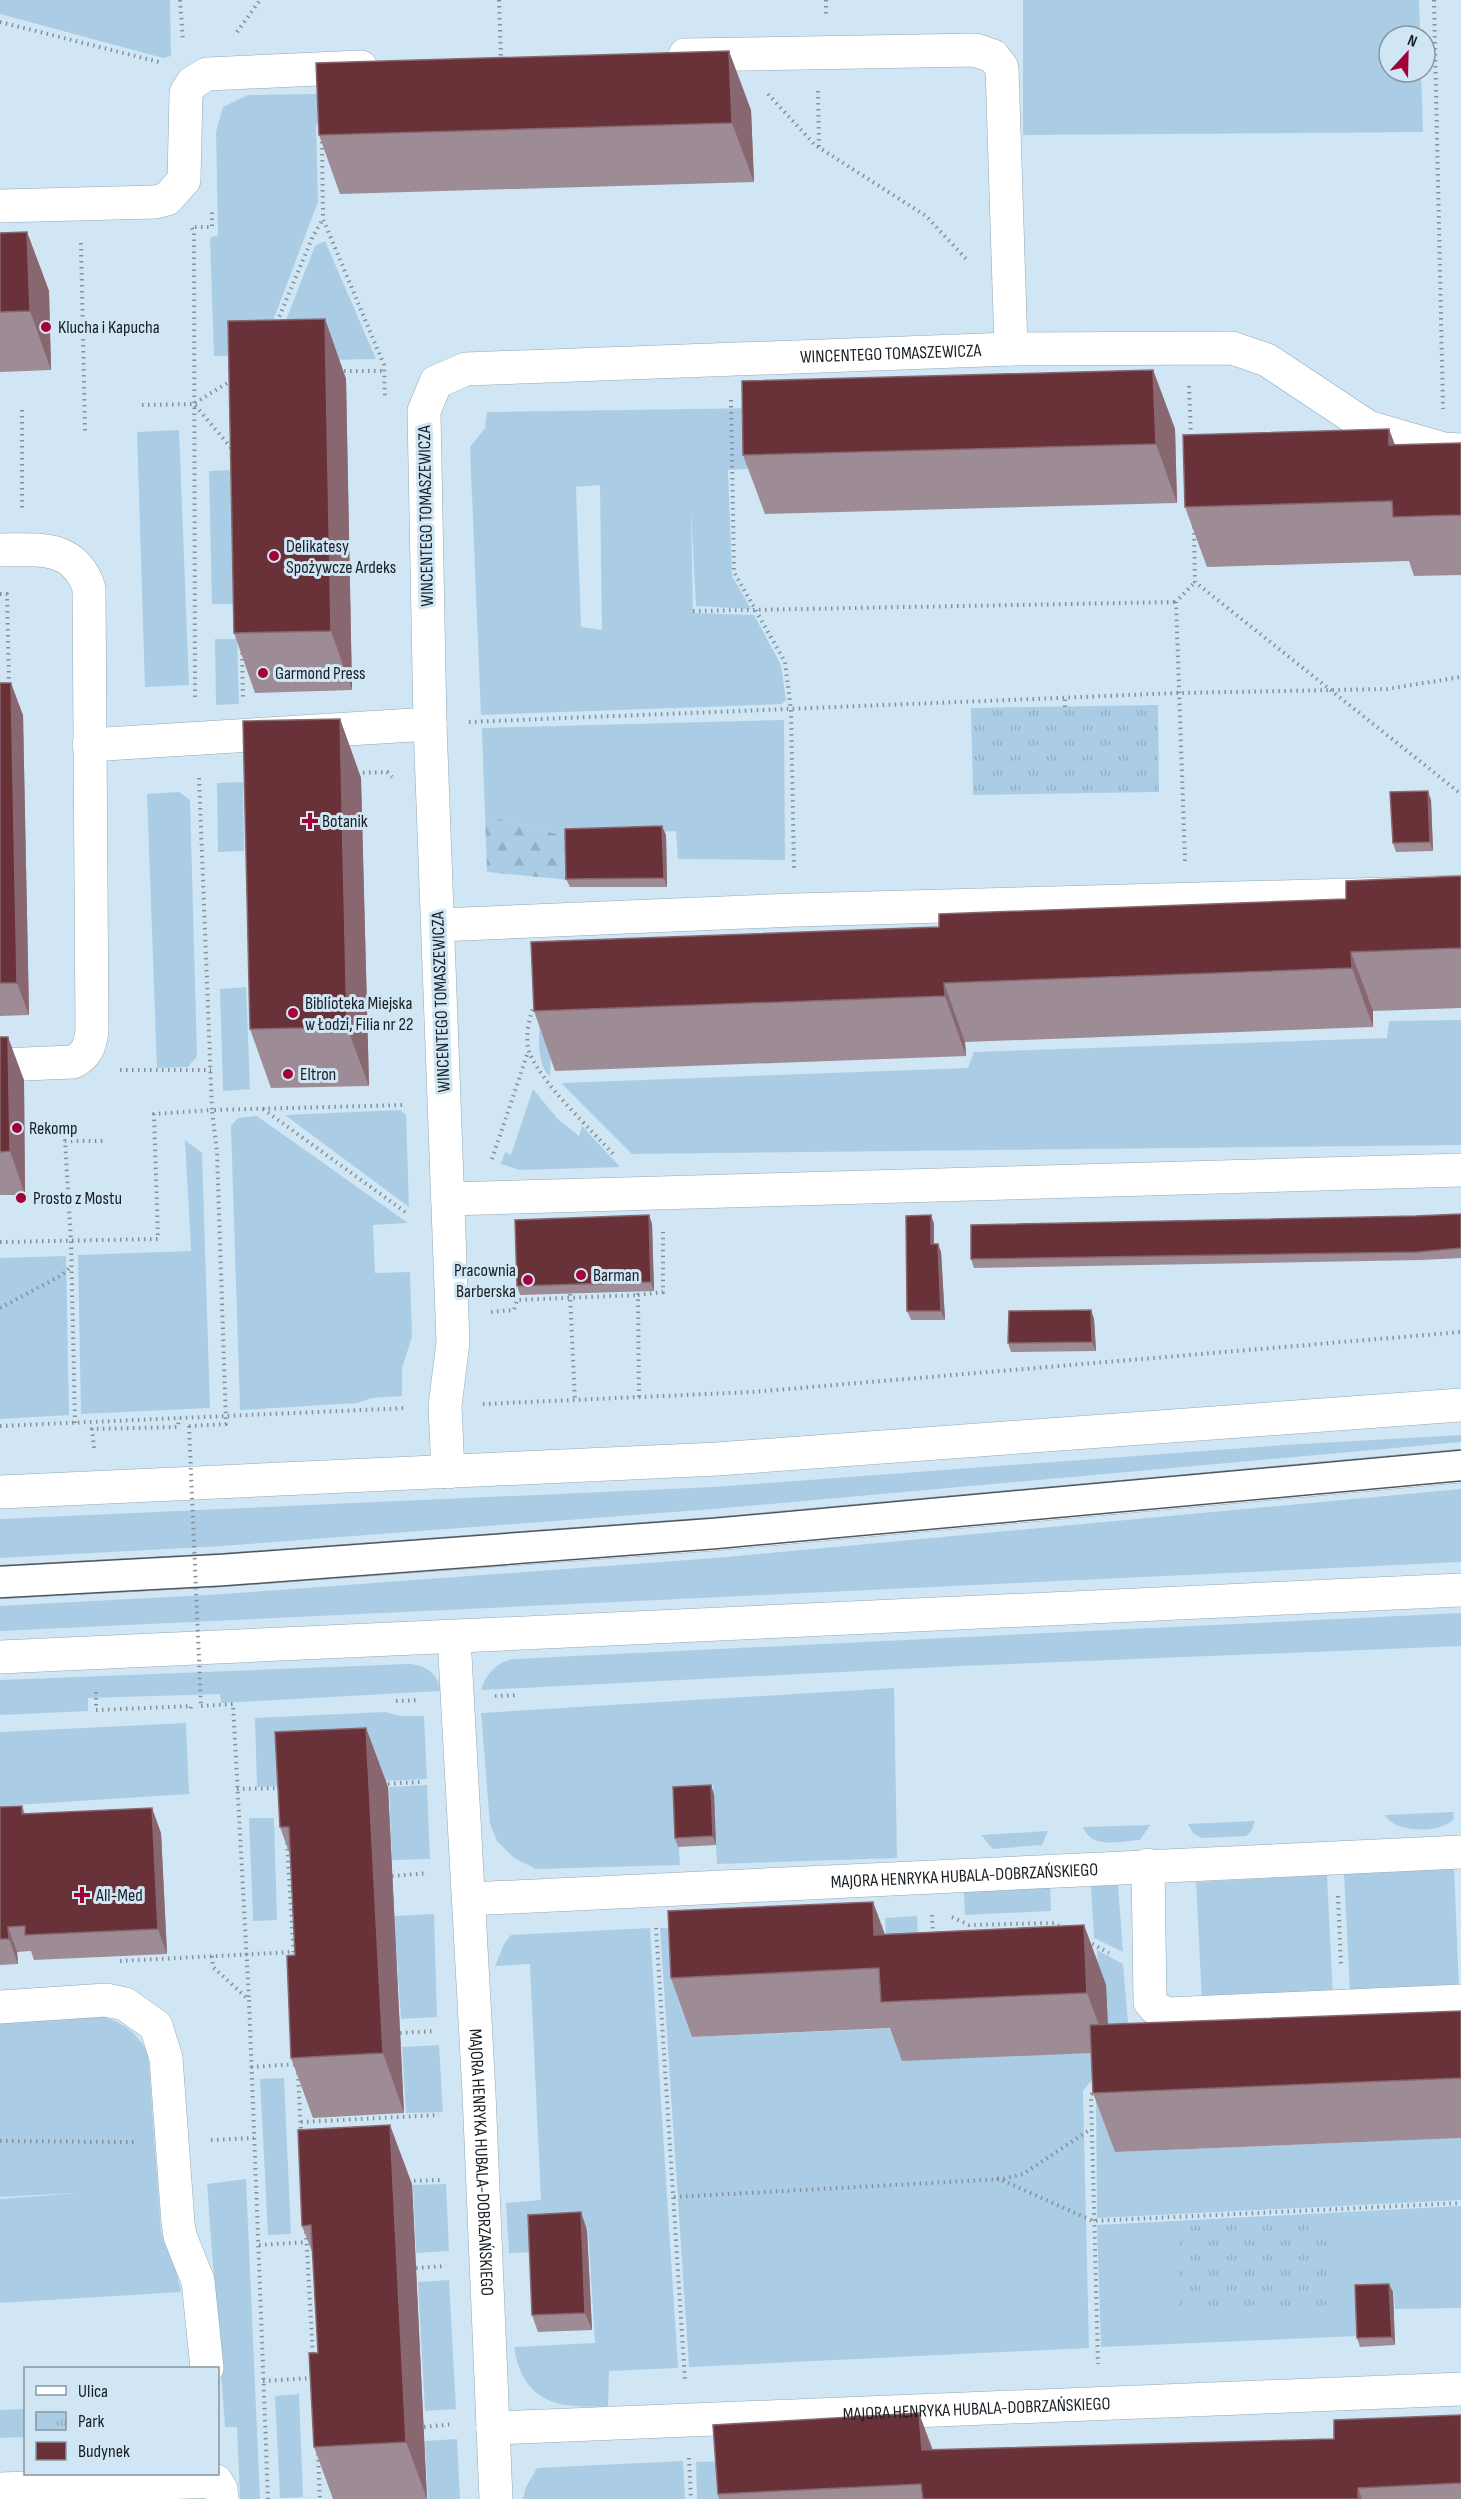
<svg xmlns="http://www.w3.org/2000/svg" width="1461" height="2499" viewBox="0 0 1461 2499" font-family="'Sofia Sans Condensed',sans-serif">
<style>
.grass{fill:#aacde5;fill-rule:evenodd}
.forest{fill:url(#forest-firs)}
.park{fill:url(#park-tufts)}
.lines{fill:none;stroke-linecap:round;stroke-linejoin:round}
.minor-casing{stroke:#93a7b5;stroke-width:34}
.path{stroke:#82919c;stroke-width:4;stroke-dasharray:1.5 4.5;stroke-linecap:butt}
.minor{stroke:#fff;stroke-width:33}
.tram{stroke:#4d5860;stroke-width:1.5}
.path-bridge{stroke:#82919c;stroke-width:4;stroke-dasharray:1.5 4.5;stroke-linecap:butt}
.wall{fill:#9d8c96}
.shaded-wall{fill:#886770}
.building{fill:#693138;stroke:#886770;stroke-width:1.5}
.poi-dot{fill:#a20237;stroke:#d1e6f4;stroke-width:2}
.labels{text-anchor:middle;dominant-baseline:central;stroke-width:6;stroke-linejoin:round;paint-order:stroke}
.poi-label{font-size:18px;fill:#181f25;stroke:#d1e6f4;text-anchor:start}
.street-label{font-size:18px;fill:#181f25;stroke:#d1e6f4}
</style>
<defs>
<pattern id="forest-firs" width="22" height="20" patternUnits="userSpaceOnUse" patternTransform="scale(1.5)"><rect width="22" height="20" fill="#aacde5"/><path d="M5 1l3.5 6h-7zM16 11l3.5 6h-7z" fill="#92b0c4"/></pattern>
<pattern id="park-tufts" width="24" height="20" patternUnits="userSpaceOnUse" patternTransform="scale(1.5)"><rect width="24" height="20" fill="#aacde5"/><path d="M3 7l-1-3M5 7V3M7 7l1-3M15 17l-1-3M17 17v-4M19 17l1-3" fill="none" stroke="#92b0c4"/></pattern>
</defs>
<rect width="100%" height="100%" fill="#d1e6f4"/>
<!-- grass -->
<g class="grass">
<path d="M0 0H170L171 56 163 58 0 14Z"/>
<path d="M1023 0H1419L1420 36H1389V72H1421L1423 132 1023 135Z"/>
<path d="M363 93 324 108 316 126 318 202 260 355 214 356 210 238 218 235 216 132 223 107 248 95Z"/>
<path d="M325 241 376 359 270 361 315 246Z"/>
<path d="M758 408 760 468 728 470 732 576 751 609 696 606 691 510 693 613 754 615 781 665 786 700 782 704 481 715 470 447 485 428 487 412ZM600 485 602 629V630L581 627 576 487Z"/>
<path d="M179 430 189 685 145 687 137 432Z"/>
<path d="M232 470 235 604H212L209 471Z"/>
<path d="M215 639H237L239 704 216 705Z"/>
<path d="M784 720 785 860 678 859 676 831 568 837 485 815 482 728Z"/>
<path d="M243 782 244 851 218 852 217 783Z"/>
<path d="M179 792 190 800 197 1056 188 1067 157 1068 147 794Z"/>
<path d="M246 987 250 1089 223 1091 220 989Z"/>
<path d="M553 1001 550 1077C537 1065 537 1034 542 1017 543 1011 549 1006 553 1001Z"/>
<path d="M1461 1020V1145L632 1154 561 1083 968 1068 974 1052 1387 1038 1389 1021Z"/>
<path d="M533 1089 557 1118 579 1136 582 1126 620 1167 520 1170 501 1164 505 1152 511 1155Z"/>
<path d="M400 1110 406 1115 409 1207 285 1115Z"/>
<path d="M257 1116 408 1223 373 1225 375 1273 410 1272 412 1337 402 1368V1396L372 1398 357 1403 240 1410 231 1126 238 1118Z"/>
<path d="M185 1140 202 1153 210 1408 81 1414 78 1255 191 1251Z"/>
<path d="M66 1256 69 1415 0 1419V1258Z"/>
<path d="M1461 1435V1442L714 1509 222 1546 0 1558V1519L713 1487 1285 1445Z"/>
<path d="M1461 1489V1562L0 1631V1606L224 1594 715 1558Z"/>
<path d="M1461 1613V1646L961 1666 481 1690C486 1674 497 1661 514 1659Z"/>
<path d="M409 1664C426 1665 438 1674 441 1691L221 1703 220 1694 88 1698V1711L0 1715V1680Z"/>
<path d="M894 1688 897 1858 717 1864 713 1785 675 1788 680 1865 536 1869 514 1858 497 1841 490 1824 481 1713Z"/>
<path d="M385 1712 401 1716H424L427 1779 257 1787 255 1718Z"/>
<path d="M186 1723 189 1794 0 1806V1732Z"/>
<path d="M427 1785 430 1859 392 1860 389 1787Z"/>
<path d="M1454 1812 1453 1820C1439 1833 1395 1834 1385 1815Z"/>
<path d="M249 1818H274L277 1920 253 1921Z"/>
<path d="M1255 1821 1252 1830 1246 1836 1202 1838 1193 1833 1188 1824Z"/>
<path d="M1150 1825 1140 1840C1120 1841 1092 1850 1083 1827Z"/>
<path d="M1048 1831 1042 1845 993 1849 981 1835Z"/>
<path d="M1454 1869 1459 1988 1350 1992 1344 1873Z"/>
<path d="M1327 1875 1333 1996 1202 2002 1196 1882Z"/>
<path d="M1118 1885 1123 1952 1094 1938 1091 1886Z"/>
<path d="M1050 1887 1051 1911 965 1915 964 1891Z"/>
<path d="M434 1914 437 2017 401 2019 394 1916Z"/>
<path d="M917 1916 921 1993 887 1951 885 1918Z"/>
<path d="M710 1927 692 2037 900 2028 1098 1985 1097 1950 1123 1964 1129 2034 1083 2091 1089 2348 689 2367 660 1928Z"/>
<path d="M650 1928 678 2368 609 2371 608 2406C557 2409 523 2403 514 2347L595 2343 588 2228 533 2231V2252L509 2253 506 2203 541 2200 530 1964 495 1966 504 1944 511 1935Z"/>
<path d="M100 2016C124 2022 135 2032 148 2052L161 2232 177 2274 181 2292 0 2303V2199L78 2193 0 2197V2021Z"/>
<path d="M439 2045 443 2112 406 2113 402 2047Z"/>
<path d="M284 2078 291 2234 268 2235 260 2079Z"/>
<path d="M1096 2097 1115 2152 1461 2138V2200L1097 2218Z"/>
<path d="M246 2179 260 2499H240L237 2427H225L207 2184Z"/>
<path d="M446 2184 449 2251 416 2253 413 2185Z"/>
<path d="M1461 2206V2308L1395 2309 1394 2292H1357L1358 2336 1101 2347 1097 2225Z"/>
<path d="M449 2280 456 2409 425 2411 418 2282Z"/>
<path d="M299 2394 303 2497 280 2498 275 2396Z"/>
<path d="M25 2409V2437L0 2438V2410Z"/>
<path d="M457 2439 460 2499H428L425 2441Z"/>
<path d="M758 2460 734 2499H697L696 2462Z"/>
<path d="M683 2461 685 2499H523L526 2487 537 2468Z"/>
</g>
<!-- forest -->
<path class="forest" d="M485 815 568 837 569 880 487 872Z"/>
<!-- park -->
<g class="park">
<path d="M1158 705 1159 792 973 795 971 708Z"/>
<path d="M1327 2220 1331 2308 1179 2315 1178 2226Z"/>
</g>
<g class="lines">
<defs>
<g id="minor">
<path d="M685 55 975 50 993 56 1002 68 1011 349"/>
<path d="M0 206 155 202 167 199 184 180 186 93 192 83 207 74 361 67"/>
<path d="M0 550C39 550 74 544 89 588L92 1031C90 1046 87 1055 73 1062L0 1065"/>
<path d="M89 745 430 724"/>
<path d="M438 925 795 910 1461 892"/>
<path d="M448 1199 1461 1170"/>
<path id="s1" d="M448 1472 445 1406 453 1342 430 724 424 411 436 382 466 369 1011 349 1232 348 1267 360 1368 427 1444 449 1461 450"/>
<path d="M0 1492 717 1459 1461 1405"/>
<path d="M0 1582 223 1570 714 1534 1461 1466"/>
<path id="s2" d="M454 1637 479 2093 496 2499"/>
<path d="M0 1657 1461 1590"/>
<path d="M1148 1865 1150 2002 1155 2008 1168 2014 1461 2001"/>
<path id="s3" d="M469 1899 1461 1852"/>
<path d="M0 2007 106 2000 125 2004 156 2026 166 2058 178 2223 180 2236 198 2281 207 2368"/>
<path id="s4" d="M493 2428 1461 2389"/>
<path d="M0 2489 216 2481 221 2489 222 2499"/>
</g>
</defs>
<!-- minor casing -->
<use href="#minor" class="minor-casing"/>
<!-- path -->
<g class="path">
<path d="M180 0 183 41"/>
<path d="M499 0 501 60"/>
<path d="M826 0V14"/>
<path d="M1434 0 1443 409"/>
<path d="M0 22 159 62"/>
<path d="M237 32 260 0"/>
<path d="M818 91 819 148"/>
<path d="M768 94 815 145 926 216 968 261"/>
<path d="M322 142 323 219 384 365 385 399"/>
<path d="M195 227H212V210"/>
<path d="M192 228 194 232 195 700"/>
<path d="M81 243 85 431"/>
<path d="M277 322 313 236 323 219"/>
<path d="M338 371H384"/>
<path d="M1189 386 1191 438"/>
<path d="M731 400 734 572 785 662 791 710 794 870"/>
<path d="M195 403 232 380"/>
<path d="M142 405 194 404 232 449"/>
<path d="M22 410V512"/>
<path d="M1194 527 1195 582 1461 794"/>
<path d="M0 594H7L9 686"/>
<path d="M693 611 1176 602"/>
<path d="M242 653 243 697"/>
<path d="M1065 707V698"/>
<path d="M469 722 1179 693 1387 689 1461 677"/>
<path d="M357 773 387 772 392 777"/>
<path d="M1185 861 1176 602 1195 582"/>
<path d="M535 1004C529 1015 524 1042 530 1054 544 1086 588 1126 613 1154"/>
<path d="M120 1070H211"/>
<path d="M263 1109 408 1214"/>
<path d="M492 1159 528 1052"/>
<path d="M0 1242 158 1239 154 1114 212 1110 199 777"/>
<path d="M570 1294 575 1401"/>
<path d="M0 1308 62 1275 72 1266"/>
<path d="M491 1312 514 1310 517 1300 638 1295"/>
<path d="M639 1397 638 1295 663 1292V1232"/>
<path d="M483 1404 752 1392 1461 1332"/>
<path d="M75 1423 71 1241 65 1141H105"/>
<path d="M0 1426 407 1408"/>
<path d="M189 1426 226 1424 217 1152 212 1110 405 1105"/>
<path d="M94 1448 92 1429 178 1427 179 1418"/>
<path d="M96 1692V1710L191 1706 190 1712"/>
<path d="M495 1696 519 1695"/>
<path d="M396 1701 419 1700"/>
<path d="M201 1706 233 1704 249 2000"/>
<path d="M382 1784 422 1782"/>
<path d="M237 1789 281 1788"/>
<path d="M287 1843 294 1958"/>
<path d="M392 1876 428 1873"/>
<path d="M1338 1896 1341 1966"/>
<path d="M932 1915 933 1935"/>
<path d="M952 1917 969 1925 1054 1923 1064 1929"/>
<path d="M656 1928 685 2381"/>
<path d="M1087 1941 1109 1953"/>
<path d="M212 1956 213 1967 249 2000 268 2499"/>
<path d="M120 1961 293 1952"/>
<path d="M400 2033 435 2031"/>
<path d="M251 2067 297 2064"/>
<path d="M298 2073 301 2132"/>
<path d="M1096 2089 1091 2095 1098 2364"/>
<path d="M301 2122 439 2115"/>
<path d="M211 2140 254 2138"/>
<path d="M0 2141 134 2142"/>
<path d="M997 2178 1093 2221 1461 2203"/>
<path d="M408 2181 443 2180"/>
<path d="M674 2197 1003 2179 1023 2174 1091 2129"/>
<path d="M306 2232 313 2356"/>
<path d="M259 2245 307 2242"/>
<path d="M416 2268 446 2266"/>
<path d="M263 2381 313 2378"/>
<path d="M424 2427 453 2424"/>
<path d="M318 2454 320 2499"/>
<path d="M689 2458 691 2499"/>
</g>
<!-- minor -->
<use href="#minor" class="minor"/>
<!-- tram -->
<g class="tram">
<path d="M0 1566 222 1554 714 1518 1461 1450"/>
<path d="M0 1598 223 1586 715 1549 1461 1481"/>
</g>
<!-- path-bridge -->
<path class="path-bridge" d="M189 1426 201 1706"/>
</g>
<!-- wall -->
<g class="wall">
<path d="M751 110 754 182 340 194 319 135Z"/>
<path d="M27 232 49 291 51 370 0 372V233Z"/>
<path d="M325 319 346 379 352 690 255 693 234 633Z"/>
<path d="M1153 370 1175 429 1177 503 765 514 743 455Z"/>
<path d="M1389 429 1395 445 1461 443V575L1414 576 1409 561 1207 567 1185 507Z"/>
<path d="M0 683 23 715 29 1015 0 1016Z"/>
<path d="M340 719 361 778 369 1086 271 1088 250 1029Z"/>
<path d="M1431 800 1433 851 1396 852 1393 843Z"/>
<path d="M666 835 667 887H570L566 879Z"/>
<path d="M1461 876V1008L1373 1011V1027L965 1042 966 1056 555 1071 534 1011 939 927 1346 899Z"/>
<path d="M0 1037 24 1080 25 1195H0Z"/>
<path d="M1461 1214V1258L1421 1260 974 1268 971 1259 1416 1216Z"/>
<path d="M649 1215 652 1224 654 1291 520 1295 517 1286Z"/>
<path d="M931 1215 934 1224V1244H938L941 1252 945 1320H911L907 1311Z"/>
<path d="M1091 1310 1094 1319 1096 1351 1011 1352 1008 1343Z"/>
<path d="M366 1728 388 1787 404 2113 313 2118 291 2058 295 1955 290 1855 280 1827Z"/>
<path d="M714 1794 716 1845 678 1847 675 1838Z"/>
<path d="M22 1806 25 1814 161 1833 167 1954 34 1960 31 1951 17 1952 18 1964 0 1965V1807Z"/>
<path d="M873 1902 885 1934 1084 1925 1106 1985 1108 2025 1461 2011V2138L1115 2152 1093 2093 1091 2053 902 2061 890 2028 692 2037 671 1978Z"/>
<path d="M412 2184 427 2499H333L314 2447 318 2353 313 2254 302 2226Z"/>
<path d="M587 2230 592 2330 538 2332 532 2315Z"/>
<path d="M1393 2292 1395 2345 1360 2347 1357 2338Z"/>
<path d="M1461 2415V2499H719L718 2494 933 2450 1334 2439Z"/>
</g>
<!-- shaded-wall -->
<g class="shaded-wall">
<path d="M729 51 751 110 754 182 732 123Z"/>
<path d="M27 232 49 291 51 370 30 311Z"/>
<path d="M325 319 346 379 352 690 331 631Z"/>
<path d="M1153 370 1175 429 1177 503 1156 444Z"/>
<path d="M1389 429 1410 488 1389 445Z"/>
<path d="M11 683 23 715 29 1015 17 983Z"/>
<path d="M340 719 361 778 369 1086 347 1027Z"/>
<path d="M1428 791 1431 800 1433 851 1430 842Z"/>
<path d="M662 826 666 835 667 887 664 878Z"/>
<path d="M1351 952 1373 1011V1027L1352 968Z"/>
<path d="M944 983 965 1042 966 1056 945 996Z"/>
<path d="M8 1037 24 1080 25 1195 10 1151Z"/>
<path d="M649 1215 652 1224 654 1291 651 1282Z"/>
<path d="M931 1215 934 1224V1253L931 1244Z"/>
<path d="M938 1244 941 1252 945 1320 941 1311Z"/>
<path d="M1091 1310 1094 1319 1096 1351 1092 1342Z"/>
<path d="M366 1728 388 1787 404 2113 383 2053Z"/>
<path d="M711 1785 714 1794 716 1845 713 1836Z"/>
<path d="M152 1808 161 1833 167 1954 158 1929Z"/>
<path d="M873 1902 894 1961 874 1935Z"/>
<path d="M1084 1925 1106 1985 1109 2052 1087 1993Z"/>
<path d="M8 1927 17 1952 18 1964 9 1939Z"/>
<path d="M390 2125 412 2184 427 2499 406 2442Z"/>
<path d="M581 2212 587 2230 592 2330 585 2313Z"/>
<path d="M1389 2284 1393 2292 1395 2345 1392 2337Z"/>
<path d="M919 2413 941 2472 922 2450Z"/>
<path d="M1358 2488 1362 2499H1358Z"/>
</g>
<!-- building -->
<g class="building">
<path d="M729 51 732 123 319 135 316 63Z"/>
<path d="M27 232 30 311 0 312V233Z"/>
<path d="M325 319 331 631 234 633 228 321Z"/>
<path d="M1153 370 1156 444 743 455 742 381Z"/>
<path d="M1389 429V445L1461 443V515L1393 517 1392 501 1185 507 1183 435Z"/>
<path d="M0 683H11L17 983H0Z"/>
<path d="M340 719 347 1027 250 1029 243 721Z"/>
<path d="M1428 791 1430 842 1393 843 1390 792Z"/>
<path d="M662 826 664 878 566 879 565 829Z"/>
<path d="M1461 876V948L1351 952 1352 968 944 983 945 996 534 1011 531 942 939 927V914L1346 899V881Z"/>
<path d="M0 1037H8L10 1151 0 1152Z"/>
<path d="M1461 1214V1248L1418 1252 971 1259V1225L1416 1216Z"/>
<path d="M649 1215 651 1282 517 1286 515 1220Z"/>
<path d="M931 1215V1244H938L941 1311H907L906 1216Z"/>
<path d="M1091 1310 1092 1342 1008 1343 1009 1311Z"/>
<path d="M366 1728 383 2053 291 2058 287 1956 295 1955 289 1827H280L275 1732Z"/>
<path d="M711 1785 713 1836 675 1838 673 1787Z"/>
<path d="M22 1806V1814L152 1808 158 1929 25 1935V1926L8 1927 9 1939H0V1807Z"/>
<path d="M873 1902 874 1935 1084 1925 1087 1993 881 2002 879 1968 671 1978 668 1911Z"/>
<path d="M1461 2011V2078L1093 2093 1090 2025Z"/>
<path d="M390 2125 406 2442 314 2447 309 2353H318L311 2225 302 2226 298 2130Z"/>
<path d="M581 2212 585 2313 532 2315 528 2215Z"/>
<path d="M1389 2284 1392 2337 1357 2338 1355 2285Z"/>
<path d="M919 2413 922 2450 1334 2439V2420L1461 2415V2483L1358 2488V2499H923L921 2484 718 2494 713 2425Z"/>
</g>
<!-- markers -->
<g class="poi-dot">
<circle cx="46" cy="327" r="6"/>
<circle cx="274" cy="556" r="6"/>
<circle cx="263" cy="673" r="6"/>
<path d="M307 812h6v6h6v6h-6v6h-6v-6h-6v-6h6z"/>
<circle cx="293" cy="1013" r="6"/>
<circle cx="288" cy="1074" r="6"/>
<circle cx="17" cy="1128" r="6"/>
<circle cx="21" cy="1198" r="6"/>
<circle cx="581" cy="1275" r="6"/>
<circle cx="528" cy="1280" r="6"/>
<path d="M79 1886h6v6h6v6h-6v6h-6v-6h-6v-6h6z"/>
</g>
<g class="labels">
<!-- poi labels -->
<g class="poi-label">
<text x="58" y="327">Klucha i Kapucha</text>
<text x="286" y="546">Delikatesy<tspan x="286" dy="21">Spożywcze Ardeks</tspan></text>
<text x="275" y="673">Garmond Press</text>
<text x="322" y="821">Botanik</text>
<text x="305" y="1003">Biblioteka Miejska<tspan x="305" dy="21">w Łodzi, Filia nr 22</tspan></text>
<text x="300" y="1074">Eltron</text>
<text x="29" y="1128">Rekomp</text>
<text x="33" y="1198">Prosto z Mostu</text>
<text x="516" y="1270" text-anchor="end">Pracownia<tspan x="516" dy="21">Barberska</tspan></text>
<text x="593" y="1275">Barman</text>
<text x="96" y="1895">All-Med</text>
</g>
<!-- street labels -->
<g class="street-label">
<text stroke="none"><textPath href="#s1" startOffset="1551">WINCENTEGO TOMASZEWICZA</textPath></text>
<text transform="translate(426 516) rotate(-91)">WINCENTEGO TOMASZEWICZA</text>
<text transform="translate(441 1002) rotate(-92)">WINCENTEGO TOMASZEWICZA</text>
<text stroke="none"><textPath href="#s3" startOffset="496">MAJORA HENRYKA HUBALA-DOBRZAŃSKIEGO</textPath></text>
<text stroke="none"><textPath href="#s2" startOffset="526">MAJORA HENRYKA HUBALA-DOBRZAŃSKIEGO</textPath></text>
<text stroke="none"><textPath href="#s4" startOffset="484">MAJORA HENRYKA HUBALA-DOBRZAŃSKIEGO</textPath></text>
</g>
</g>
<!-- legend -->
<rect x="24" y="2367" width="195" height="108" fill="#d1e6f4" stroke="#8796a1" stroke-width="1.5"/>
<rect x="36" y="2386" width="30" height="9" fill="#ffffff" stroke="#8796a1" stroke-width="1.5"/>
<text x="78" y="2397" font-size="18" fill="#181f25">Ulica</text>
<rect x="36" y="2412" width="30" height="18" fill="url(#park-tufts)" stroke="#8796a1" stroke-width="1.5"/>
<text x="78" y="2427" font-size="18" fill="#181f25">Park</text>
<rect x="36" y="2442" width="30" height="18" fill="#693138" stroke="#8796a1" stroke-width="1.5"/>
<text x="78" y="2457" font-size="18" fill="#181f25">Budynek</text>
<!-- north arrow -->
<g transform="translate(1407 54) rotate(22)"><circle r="28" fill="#d1e6f4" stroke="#8796a1" stroke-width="1.5"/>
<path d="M0-4.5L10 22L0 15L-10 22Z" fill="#a20237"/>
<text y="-9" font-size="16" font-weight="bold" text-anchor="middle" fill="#181f25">N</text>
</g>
</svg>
